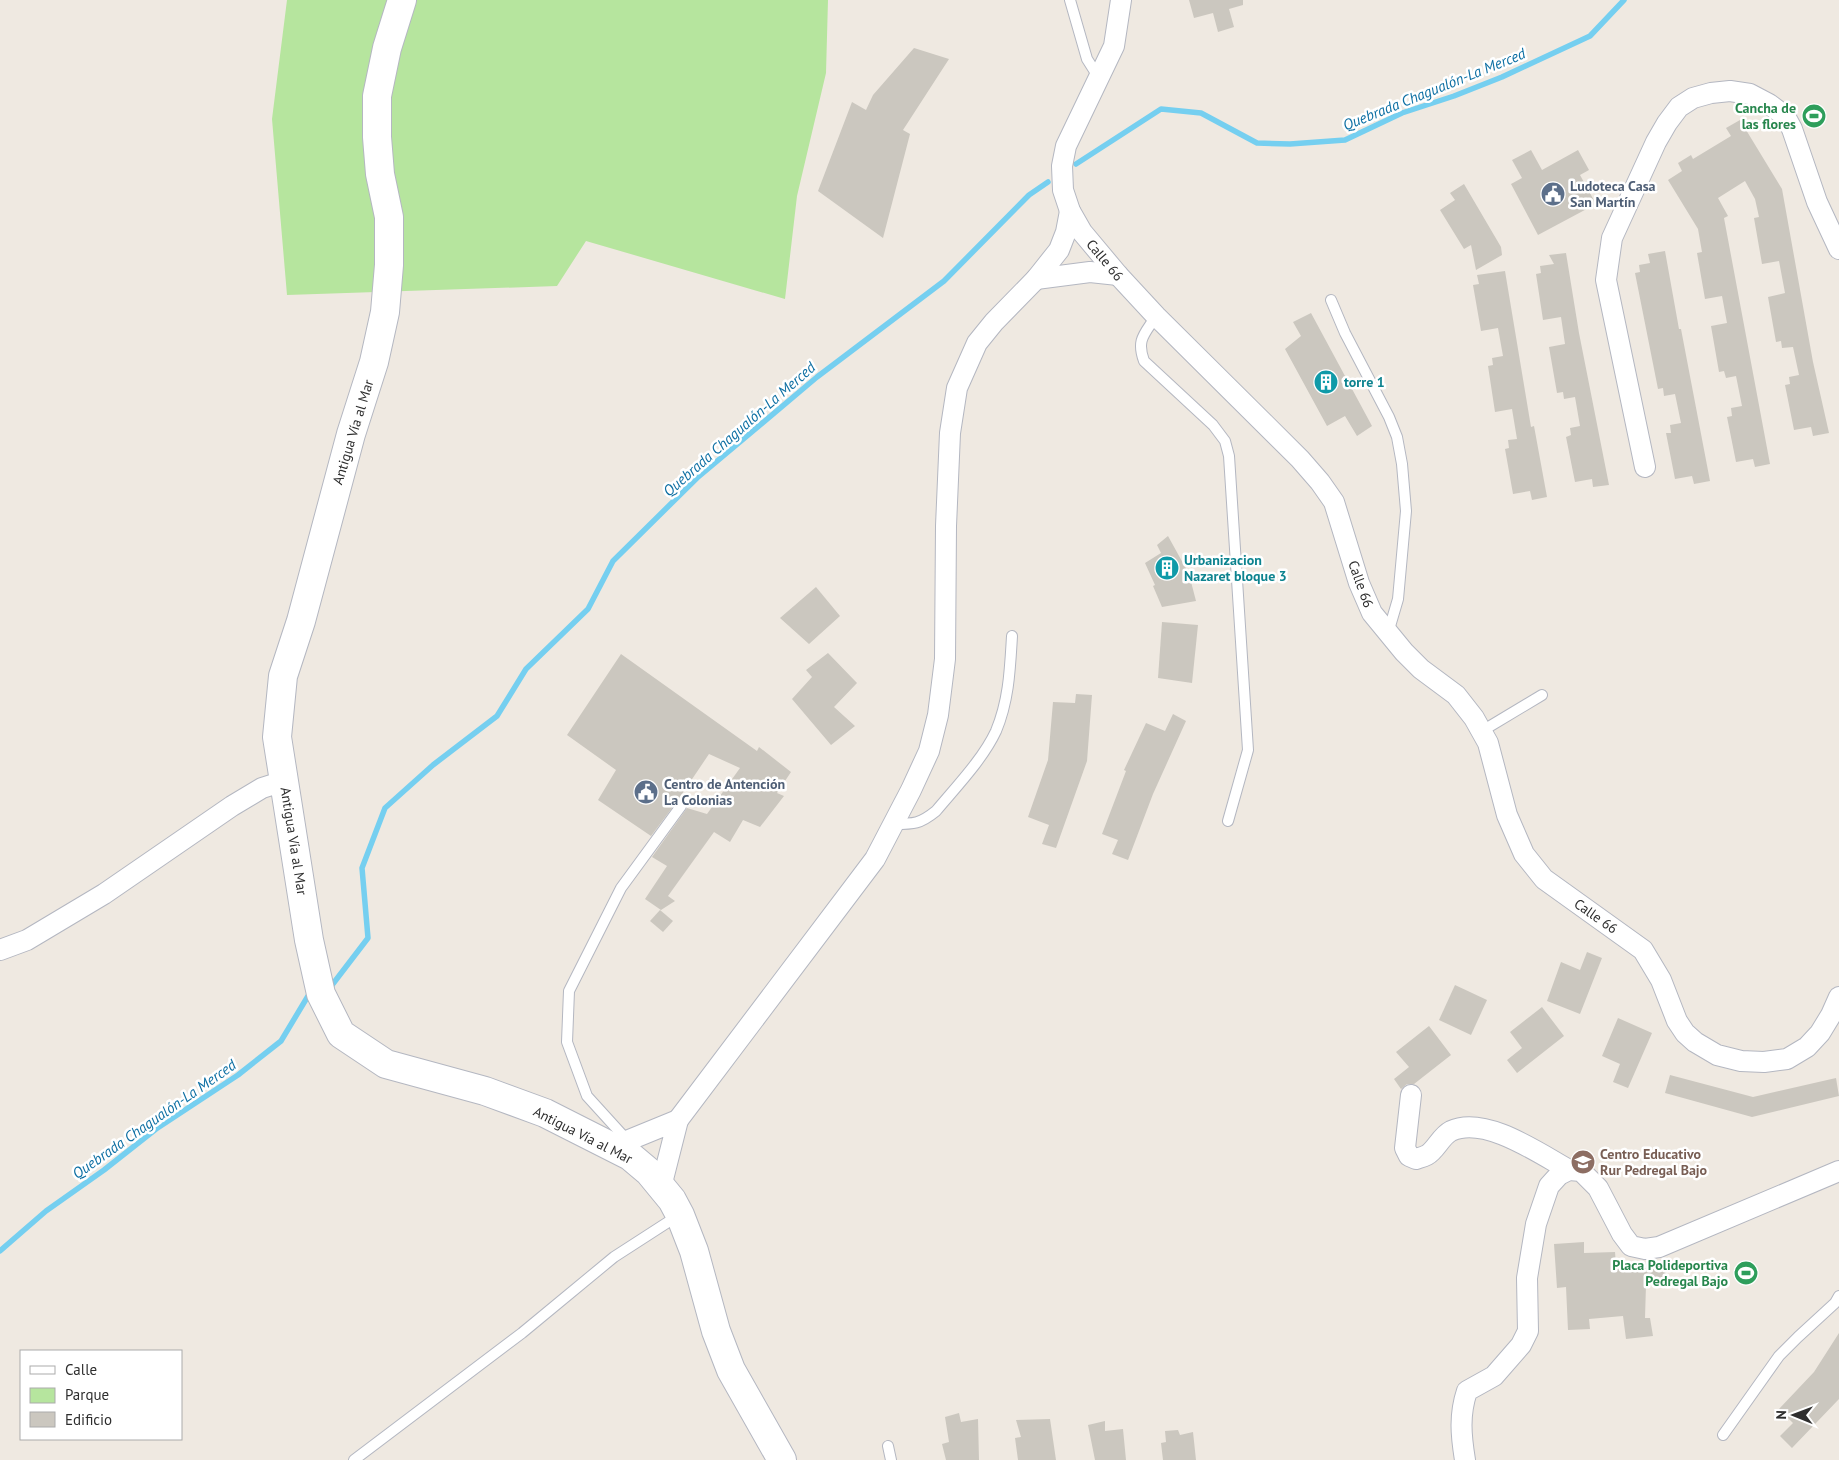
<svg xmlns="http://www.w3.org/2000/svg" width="1839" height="1460" viewBox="0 0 1839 1460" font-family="'PT Sans',sans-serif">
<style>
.green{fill:#b6e59e}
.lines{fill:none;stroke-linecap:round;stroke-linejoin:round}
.stream{stroke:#75cff0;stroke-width:5.5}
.building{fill:#cbc7bf}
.lane-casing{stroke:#b4b7c1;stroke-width:12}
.street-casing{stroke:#b4b7c1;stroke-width:22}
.secondary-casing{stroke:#b4b7c1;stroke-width:30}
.lane{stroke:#fff;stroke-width:10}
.street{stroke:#fff;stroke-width:20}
.secondary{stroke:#fff;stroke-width:28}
.labels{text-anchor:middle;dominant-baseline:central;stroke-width:5;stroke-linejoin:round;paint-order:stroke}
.leisure-label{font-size:14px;font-weight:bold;fill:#27864d;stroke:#fff;text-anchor:end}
.service-label{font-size:14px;font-weight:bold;fill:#4e5e75;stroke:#fff;text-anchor:start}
.street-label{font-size:14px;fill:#2e2e2e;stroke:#fff}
.culture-label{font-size:14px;font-weight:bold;fill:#0d838f;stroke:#fff;text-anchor:start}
.education-label{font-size:14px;font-weight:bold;fill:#785e54;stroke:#fff;text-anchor:start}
.water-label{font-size:15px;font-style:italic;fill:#0d6fa3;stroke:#fff}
</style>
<rect width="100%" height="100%" fill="#efe9e1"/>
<!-- green -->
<path class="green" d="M287 0H828L826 73 797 196 785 299 586 241 557 286 287 295 272 119Z"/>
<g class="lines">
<!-- stream -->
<g class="stream">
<path d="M1076 164 1161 109 1201 113 1257 143 1290 144 1345 140 1402 113 1454 96 1502 77 1590 36 1624 0"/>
<path d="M329 989 368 938 362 868 385 808 433 765 497 716 526 669 588 609 613 561 697 478 817 377 944 281 1029 195 1048 182"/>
<path d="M0 1251 46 1211 104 1170 156 1129 238 1075 281 1041 308 996"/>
</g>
</g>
<!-- building -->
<g class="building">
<path d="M1189 0H1243V5L1229 9 1234 27 1218 32 1213 13 1194 18Z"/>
<path d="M914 48 949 59 903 130 910 134 883 238 818 191 852 102 866 110 873 95Z"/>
<path d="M1740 120 1782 189 1813 362 1829 433 1813 436 1811 427 1794 430 1785 385 1790 384 1789 377 1799 375 1793 347 1782 348 1781 341 1776 342 1768 297 1785 293 1779 261 1762 264 1754 218 1759 217 1755 199 1745 181 1718 198 1728 216 1724 218 1770 464 1755 467 1753 459 1736 462 1727 417 1732 416 1731 408 1742 406 1736 376 1726 378 1724 371 1719 372 1711 326 1727 323 1722 296 1705 299 1697 253 1702 252 1698 229 1668 180 1682 171 1678 163 1691 155 1693 159 1731 136 1726 128Z"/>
<path d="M1531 150 1542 170 1578 150 1589 170 1580 175 1596 204 1538 235 1511 184 1522 178 1512 160Z"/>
<path d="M1464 184 1501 247 1502 255 1476 270 1471 245 1464 249 1440 210 1455 200 1450 193Z"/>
<path d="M1665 251 1679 329H1681L1710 481 1694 484 1692 476 1675 479 1666 433H1671L1670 425 1681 423 1675 394 1664 396 1663 388 1658 389 1635 273 1640 272 1639 265 1650 263 1648 254Z"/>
<path d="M1566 253 1579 333 1609 485 1593 487 1592 479 1575 482 1566 437 1571 435 1570 428 1580 426 1575 397 1564 399 1563 392 1557 393 1549 347 1565 344 1561 317 1543 320 1536 274 1541 273 1540 266 1554 264 1549 255Z"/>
<path d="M1505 271 1531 427 1534 426 1547 497 1532 500 1530 491 1513 494 1505 449 1509 448 1508 440 1517 439 1512 409 1495 412 1488 366 1493 365 1492 358 1503 356 1498 328 1481 331 1473 285 1479 284 1477 275Z"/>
<path d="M1311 313 1372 426 1357 436 1345 416 1327 426 1285 349 1301 336 1293 322Z"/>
<path d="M1168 536 1189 574 1196 601 1162 607 1153 586 1155 585 1145 563 1161 553 1157 545Z"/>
<path d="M816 587 840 616 809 644 780 618Z"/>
<path d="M1162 622 1198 625 1192 683 1158 678Z"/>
<path d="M828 653 857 683 834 707 855 726 831 745 792 699 812 677 806 670Z"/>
<path d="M621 654 757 751 759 747 791 772 777 793 784 796 760 827 743 820 730 842 714 832 668 896 675 901 661 910 645 899 667 866 652 857 687 808 707 814 740 768 709 754 678 800 651 836 598 800 616 770 567 735Z"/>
<path d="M1076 694 1092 695 1087 761 1056 848 1042 844 1049 825 1028 817 1048 760 1053 702 1075 703Z"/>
<path d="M1173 714 1186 721 1153 794 1128 860 1112 854 1118 840 1102 834 1126 771 1124 770 1146 723 1165 731Z"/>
<path d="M660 910 673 921 663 932 650 921Z"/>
<path d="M1587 952 1602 958 1580 1014 1547 1001 1561 962 1580 970Z"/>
<path d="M1455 985 1487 1000 1471 1035 1439 1020Z"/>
<path d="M1542 1007 1564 1036 1517 1073 1507 1060 1522 1048 1510 1032Z"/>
<path d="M1618 1018 1652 1033 1628 1088 1613 1082 1620 1064 1602 1056Z"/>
<path d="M1429 1026 1451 1055 1414 1084H1407L1401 1089 1394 1079 1409 1067 1396 1052Z"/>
<path d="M1670 1075 1753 1097 1836 1078 1839 1096 1752 1117 1665 1093Z"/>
<path d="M1584 1242V1253L1615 1252 1616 1265 1665 1263 1666 1284 1646 1285 1645 1318H1650L1653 1336 1626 1339 1623 1316 1589 1319 1590 1329 1568 1330 1566 1287 1557 1288 1554 1244Z"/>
<path d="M1839 1333V1399L1792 1448 1780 1436 1793 1423 1779 1409 1814 1372Z"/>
<path d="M959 1413 961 1422 978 1419 979 1460H946L942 1444 949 1442 945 1417Z"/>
<path d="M1050 1419 1056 1460H1018L1015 1438 1021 1437 1016 1420Z"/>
<path d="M1105 1421V1431L1123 1429 1126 1460H1095L1088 1425Z"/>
<path d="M1178 1430 1180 1435 1193 1432 1196 1460H1163L1161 1443 1166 1442 1165 1431Z"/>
</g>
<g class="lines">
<defs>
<g id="lane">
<path d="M1070 0 1087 59 1099 78"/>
<path d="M1331 300 1345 333 1389 417 1397 437 1402 464 1406 511 1398 599 1388 633"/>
<path d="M1156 316C1145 334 1136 339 1144 361L1213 425 1225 441 1229 456 1248 750 1228 821"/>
<path d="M1482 731 1542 695"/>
<path d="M894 824C914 824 920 824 936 811 956 787 983 759 996 731 1009 700 1010 669 1012 636"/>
<path d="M627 1140 587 1096 567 1042 569 991 621 888 681 806"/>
<path d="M1723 1435 1779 1356 1798 1337 1835 1303 1839 1296"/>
<path d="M888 1446 891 1460"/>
<path d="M354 1460 522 1333 614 1257 679 1215"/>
</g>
<g id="street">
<path d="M1121 0 1114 46 1066 146 1062 166 1063 190 1070 211 1082 232 1118 275 1156 316 1300 459 1320 482 1334 502 1359 583 1372 613 1404 652 1421 669 1456 695 1474 718 1488 743 1507 815 1524 854 1544 879 1643 950 1661 980 1677 1021 1685 1033 1695 1042 1717 1055 1741 1061 1764 1062 1787 1059 1807 1047 1820 1033 1831 1015 1839 997"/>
<path d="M1036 279 1090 272 1118 275"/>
<path d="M1645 467 1606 280 1612 238 1656 142 1667 123 1679 107 1693 98 1711 93 1730 91 1750 94 1769 104 1785 116 1792 129 1817 202 1839 249"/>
<path d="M0 950 27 940 104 894 232 806 262 788 284 781"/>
<path d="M1411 1095 1405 1148 1409 1156 1416 1159C1419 1158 1423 1157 1427 1155 1436 1150 1441 1136 1451 1131 1485 1115 1540 1154 1569 1170"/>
<path d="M678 1120 875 859 911 790 929 751 938 715 945 659 946 526 950 433 957 388 977 343 994 322 1036 279 1059 250 1066 232 1070 211"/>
<path d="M612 1147 678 1120 661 1187"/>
<path d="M1465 1460C1461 1435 1459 1415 1467 1391L1494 1376 1521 1345 1528 1331 1527 1278 1536 1224 1549 1186 1559 1175 1569 1170 1581 1171 1598 1188 1622 1234 1631 1246 1645 1249 1659 1247 1839 1171"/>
</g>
<path id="secondary" d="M402 0 387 48 377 96V137L380 174 389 217V265L385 312 374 362 351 434 301 621 283 676 277 737 309 940 321 994 341 1034 386 1064 485 1091 545 1113 630 1156 649 1172 672 1200 680 1215 694 1251 716 1331 731 1370 782 1460"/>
</defs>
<!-- lane casing -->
<use href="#lane" class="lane-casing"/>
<!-- street casing -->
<use href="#street" class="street-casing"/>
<!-- secondary casing -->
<use href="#secondary" class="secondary-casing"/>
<!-- lane -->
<use href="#lane" class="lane"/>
<!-- street -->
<use href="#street" class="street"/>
<!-- secondary -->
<use href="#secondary" class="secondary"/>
</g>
<!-- icons -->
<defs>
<symbol id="stadium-disc" viewBox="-11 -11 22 22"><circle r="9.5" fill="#2e9e5b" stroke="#fff"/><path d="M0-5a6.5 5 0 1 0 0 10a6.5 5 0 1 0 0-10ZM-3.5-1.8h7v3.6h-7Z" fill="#fff"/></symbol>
<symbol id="civic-disc" viewBox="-11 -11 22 22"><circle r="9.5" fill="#5c6f8a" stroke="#fff"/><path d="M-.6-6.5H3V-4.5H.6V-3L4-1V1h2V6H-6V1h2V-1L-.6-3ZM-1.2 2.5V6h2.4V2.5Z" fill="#fff"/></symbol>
<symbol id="building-disc" viewBox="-11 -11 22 22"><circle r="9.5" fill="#0f9aa8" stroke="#fff"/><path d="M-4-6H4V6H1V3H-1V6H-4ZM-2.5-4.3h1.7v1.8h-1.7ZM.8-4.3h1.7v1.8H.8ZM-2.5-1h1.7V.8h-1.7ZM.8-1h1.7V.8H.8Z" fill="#fff"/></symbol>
<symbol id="school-disc" viewBox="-11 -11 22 22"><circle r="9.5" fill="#8d6e63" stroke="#fff"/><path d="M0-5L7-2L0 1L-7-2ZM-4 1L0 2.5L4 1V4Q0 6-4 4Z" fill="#fff"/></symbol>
</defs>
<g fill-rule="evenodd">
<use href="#stadium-disc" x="1800" y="102" width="28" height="28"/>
<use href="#civic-disc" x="1539" y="180" width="28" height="28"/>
<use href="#building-disc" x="1312" y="368" width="28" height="28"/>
<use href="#building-disc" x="1153" y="554" width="28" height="28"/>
<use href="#civic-disc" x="632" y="778" width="28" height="28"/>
<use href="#school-disc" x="1569" y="1148" width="28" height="28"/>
<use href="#stadium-disc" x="1732" y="1259" width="28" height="28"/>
</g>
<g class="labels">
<!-- leisure labels -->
<g class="leisure-label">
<text x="1796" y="108">Cancha de<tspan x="1796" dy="16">las flores</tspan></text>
<text x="1728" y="1265">Placa Polideportiva<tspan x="1728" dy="16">Pedregal Bajo</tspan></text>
</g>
<!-- service labels -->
<g class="service-label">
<text x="1570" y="186">Ludoteca Casa<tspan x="1570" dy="16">San Martín</tspan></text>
<text x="664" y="784">Centro de Antención<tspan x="664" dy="16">La Colonias</tspan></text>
</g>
<!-- street labels -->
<g class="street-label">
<text transform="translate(1105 260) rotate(50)">Calle 66</text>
<text transform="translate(353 432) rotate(-73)">Antigua Vía al Mar</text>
<text transform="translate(1361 584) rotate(70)">Calle 66</text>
<text transform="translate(294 841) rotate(81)">Antigua Vía al Mar</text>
<text transform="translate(1596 916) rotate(35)">Calle 66</text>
<text transform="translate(583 1135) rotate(27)">Antigua Vía al Mar</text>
</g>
<!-- culture labels -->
<g class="culture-label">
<text x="1344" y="382">torre 1</text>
<text x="1184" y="560">Urbanizacion<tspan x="1184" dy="16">Nazaret bloque 3</tspan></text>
</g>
<!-- education labels -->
<g class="education-label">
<text x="1600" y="1154">Centro Educativo<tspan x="1600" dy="16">Rur Pedregal Bajo</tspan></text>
</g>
<!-- water labels -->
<g class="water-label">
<text transform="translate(1434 89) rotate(-22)">Quebrada Chagualón-La Merced</text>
<text transform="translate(739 429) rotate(-41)">Quebrada Chagualón-La Merced</text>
<text transform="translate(154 1119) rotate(-35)">Quebrada Chagualón-La Merced</text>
</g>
</g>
<!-- legend -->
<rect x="20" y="1350" width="162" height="90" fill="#ffffff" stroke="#ababab"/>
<rect x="30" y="1366" width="25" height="8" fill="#ffffff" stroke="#ababab"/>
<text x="65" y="1375" font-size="15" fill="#2e2e2e">Calle</text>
<rect x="30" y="1388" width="25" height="15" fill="#b6e59e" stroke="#ababab"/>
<text x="65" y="1400" font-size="15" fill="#2e2e2e">Parque</text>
<rect x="30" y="1412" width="25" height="15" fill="#cbc7bf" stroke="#ababab"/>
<text x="65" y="1425" font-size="15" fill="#2e2e2e">Edificio</text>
<!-- north arrow -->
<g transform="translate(1794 1415) rotate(271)" stroke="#ffffff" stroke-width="4" paint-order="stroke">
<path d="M0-4L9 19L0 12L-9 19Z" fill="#2e2e2e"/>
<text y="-8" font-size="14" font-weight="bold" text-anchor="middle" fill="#2e2e2e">N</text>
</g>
</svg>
